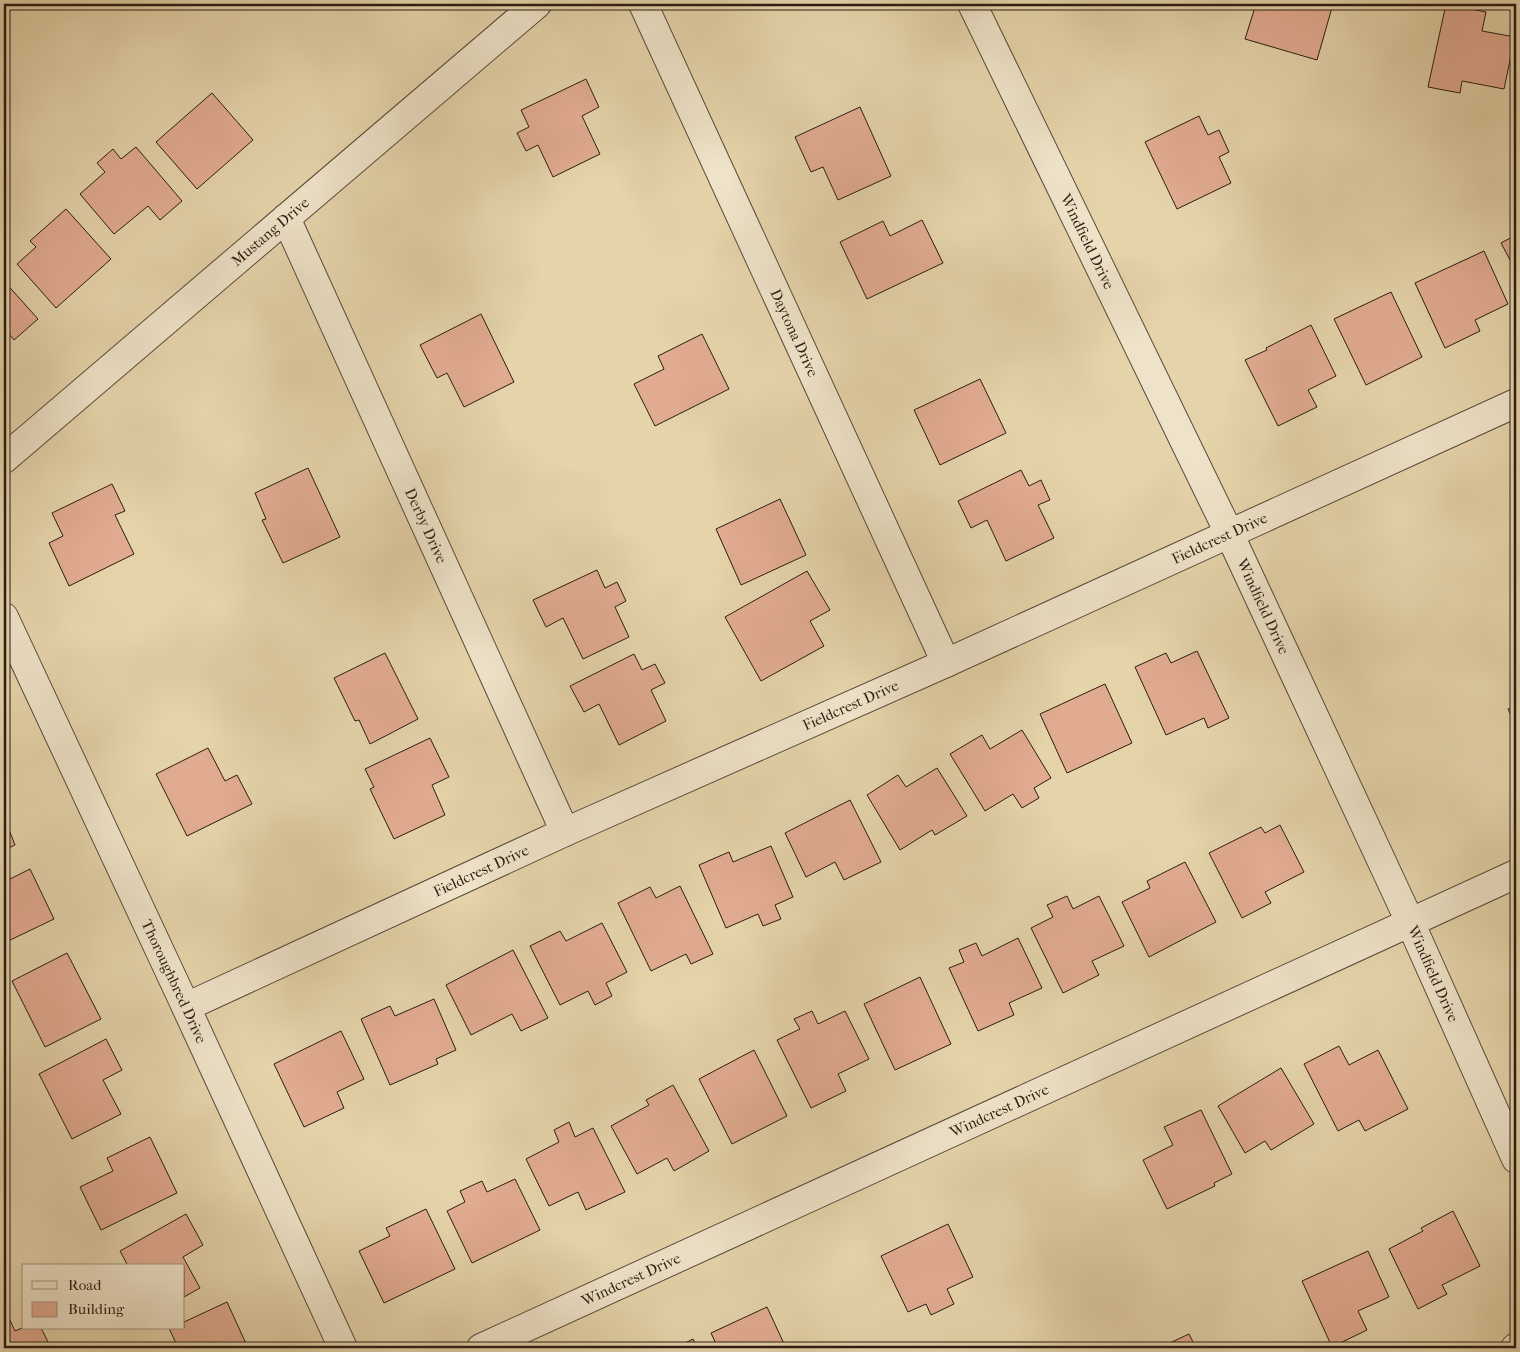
<svg xmlns="http://www.w3.org/2000/svg" width="1520" height="1352" viewBox="0 0 1520 1352" font-family="'IM FELL French Canon',serif">
<style>
.building{fill:#e1ab90;stroke:#291d13}
.lines{fill:none;stroke-linecap:round;stroke-linejoin:round}
.minor-casing{stroke:#584a39;stroke-width:30}
.minor{stroke:#eee2c8;stroke-width:28}
.labels{text-anchor:middle;dominant-baseline:central;stroke-width:4.5;stroke-linejoin:round;paint-order:stroke}
.street-label{font-size:15px;fill:#291d13;stroke:#eee2c8}
</style>
<rect width="100%" height="100%" fill="#e5d3aa"/>
<filter id="stains"><feTurbulence type="fractalNoise" baseFrequency=".004" numOctaves="4"/><feColorMatrix values="0 0 0 0 .2 0 0 0 0 .09 0 0 0 0 .02 0 0 0 .5 -.17"/></filter>
<radialGradient id="worn" r=".72"><stop offset=".6" stop-color="#630" stop-opacity="0"/><stop offset="1" stop-color="#630" stop-opacity=".3"/></radialGradient>
<!-- building -->
<g class="building">
<path d="M1256 4H1333L1317 60 1245 39Z"/>
<path d="M1446 4 1486 12 1482 31 1515 37 1504 89 1462 81 1460 93 1428 87Z"/>
<path d="M586 79 599 107 582 116 600 154 553 177 538 145 526 151 517 133 529 127 521 110Z"/>
<path d="M212 93 253 140 197 189 156 142Z"/>
<path d="M860 107 891 176 838 200 823 167 811 172 795 137Z"/>
<path d="M1199 116 1208 135 1219 130 1229 152 1219 157 1231 183 1177 209 1145 142Z"/>
<path d="M136 147 182 201 160 220 148 206 114 234 80 194 105 172 97 163 113 149 121 159Z"/>
<path d="M66 209 111 259 56 308 17 264 36 247 30 241Z"/>
<path d="M922 220 943 263 867 299 840 242 883 221 890 236Z"/>
<path d="M1516 235V271L1501 243Z"/>
<path d="M1484 251 1508 304 1475 320 1480 331 1445 348 1415 283Z"/>
<path d="M4 281 38 319 14 340 4 328Z"/>
<path d="M1391 292 1422 357 1366 385 1334 319Z"/>
<path d="M481 314 514 382 464 407 447 373 437 378 420 345Z"/>
<path d="M1311 325 1336 376 1308 390 1317 407 1278 426 1245 360 1267 350 1266 348Z"/>
<path d="M702 334 729 389 655 426 634 384 664 369 658 356Z"/>
<path d="M980 379 1006 433 940 465 914 410Z"/>
<path d="M308 468 340 537 283 563 262 520 266 519 255 493Z"/>
<path d="M1021 470 1029 486 1041 480 1050 500 1038 505 1054 538 1006 561 987 520 971 528 958 501Z"/>
<path d="M112 484 125 511 115 515 134 554 69 586 49 543 63 536 52 513Z"/>
<path d="M1516 491V508L1510 494Z"/>
<path d="M780 499 806 555 741 585 716 529Z"/>
<path d="M597 570 605 588 617 582 626 601 615 607 629 637 583 659 563 618 546 627 533 600Z"/>
<path d="M807 571 830 610 810 621 824 646 761 681 725 617Z"/>
<path d="M1197 651 1229 718 1208 728 1204 718 1166 735 1135 667 1166 653 1171 663Z"/>
<path d="M385 653 418 719 370 744 359 720 355 721 334 678Z"/>
<path d="M634 654 642 670 655 664 665 683 651 690 666 721 619 745 599 704 584 712 570 686Z"/>
<path d="M1105 684 1132 743 1067 773 1040 714Z"/>
<path d="M1516 706V726L1508 709Z"/>
<path d="M1022 730 1051 778 1034 788 1039 798 1022 808 1013 794 985 811 950 754 982 735 990 749Z"/>
<path d="M430 738 449 777 432 785 445 815 394 839 370 789 374 787 365 769Z"/>
<path d="M208 748 225 781 237 775 252 804 187 836 156 774Z"/>
<path d="M937 768 967 816 935 835 932 830 900 850 867 795 898 775 906 787Z"/>
<path d="M850 800 881 862 844 880 835 862 806 877 785 833Z"/>
<path d="M4 817 15 845 4 850Z"/>
<path d="M1280 825 1304 872 1265 892 1271 903 1242 918 1209 853 1261 827 1265 833Z"/>
<path d="M771 846 793 897 775 905 781 919 763 926 758 914 726 928 699 865 729 852 733 862Z"/>
<path d="M1185 862 1216 922 1149 957 1122 902 1150 888 1147 881Z"/>
<path d="M30 869 54 919 4 943V882Z"/>
<path d="M680 886 713 954 691 964 686 954 651 971 618 903 650 887 656 898Z"/>
<path d="M1067 896 1073 909 1099 896 1124 946 1092 961 1099 975 1063 993 1031 928 1053 917 1047 905Z"/>
<path d="M602 923 627 972 606 983 612 996 595 1005 588 991 560 1005 530 946 560 931 566 941Z"/>
<path d="M1018 938 1042 988 1009 1003 1014 1015 978 1031 949 968 964 962 959 950 976 943 982 956Z"/>
<path d="M513 950 548 1018 521 1031 512 1014 471 1035 446 985Z"/>
<path d="M67 953 101 1019 45 1047 12 981Z"/>
<path d="M1516 968V980L1511 970Z"/>
<path d="M920 977 951 1044 895 1070 864 1004Z"/>
<path d="M434 999 456 1050 436 1059 438 1064 390 1085 361 1019 390 1006 395 1016Z"/>
<path d="M812 1011 818 1024 845 1011 869 1059 838 1074 846 1091 811 1108 777 1040 800 1029 794 1019Z"/>
<path d="M341 1031 364 1079 337 1092 344 1108 304 1127 274 1064Z"/>
<path d="M106 1039 122 1070 103 1080 121 1114 72 1139 39 1074Z"/>
<path d="M1339 1046 1349 1065 1378 1050 1408 1109 1365 1131 1359 1120 1338 1131 1304 1064Z"/>
<path d="M754 1050 787 1116 732 1144 699 1079Z"/>
<path d="M1281 1068 1314 1124 1271 1150 1265 1141 1245 1153 1218 1106Z"/>
<path d="M673 1085 709 1151 674 1171 667 1158 637 1174 611 1126 649 1105 646 1100Z"/>
<path d="M1201 1110 1232 1174 1214 1183 1215 1186 1167 1209 1143 1160 1173 1145 1164 1127Z"/>
<path d="M569 1122 575 1137 593 1128 625 1192 586 1210 578 1192 549 1206 526 1159 559 1142 554 1130Z"/>
<path d="M150 1137 177 1193 101 1230 80 1187 113 1171 107 1158Z"/>
<path d="M515 1179 540 1230 472 1263 447 1211 465 1202 460 1191 482 1181 487 1192Z"/>
<path d="M426 1209 455 1269 384 1303 359 1251 390 1236 386 1228Z"/>
<path d="M1453 1211 1480 1266 1442 1285 1447 1294 1418 1309 1389 1249 1423 1231 1421 1228Z"/>
<path d="M186 1214 203 1245 183 1257 200 1288 184 1297V1266H128L120 1251Z"/>
<path d="M948 1224 973 1277 947 1289 954 1304 931 1315 926 1304 908 1312 881 1256Z"/>
<path d="M1368 1251 1389 1297 1358 1311 1367 1330 1332 1347 1302 1281Z"/>
<path d="M227 1302 248 1348H178L169 1328H184V1322Z"/>
<path d="M4 1307 15 1331 24 1327 41 1328 51 1348H4Z"/>
<path d="M767 1307 786 1348H718L711 1333Z"/>
<path d="M1189 1334 1196 1348H1159Z"/>
<path d="M693 1339 697 1348H675Z"/>
</g>
<g class="lines">
<defs>
<g id="minor">
<path id="s1" d="M643 4 946 663"/>
<path id="s2" d="M972 4 1229 533 1410 922 1516 1159"/>
<path id="s3" d="M286 218 565 832"/>
<path id="s4" d="M4 459 537 4"/>
<path id="s5" d="M4 617 186 1007 343 1348"/>
<path id="s6" d="M186 1007 565 832 946 663 1516 403"/>
<path id="s7" d="M481 1348 1516 874"/>
<path d="M1515 1348H1516"/>
</g>
</defs>
<!-- minor casing -->
<use href="#minor" class="minor-casing"/>
<!-- minor -->
<use href="#minor" class="minor"/>
</g>
<g class="labels">
<!-- street labels -->
<g class="street-label">
<text stroke="none"><textPath href="#s4" startOffset="350">Mustang Drive</textPath></text>
<text stroke="none"><textPath href="#s2" startOffset="264">Windfield Drive</textPath></text>
<text stroke="none"><textPath href="#s1" startOffset="362">Daytona Drive</textPath></text>
<text stroke="none"><textPath href="#s3" startOffset="338">Derby Drive</textPath></text>
<text stroke="none"><textPath href="#s6" startOffset="1135">Fieldcrest Drive</textPath></text>
<text stroke="none"><textPath href="#s2" startOffset="669">Windfield Drive</textPath></text>
<text stroke="none"><textPath href="#s6" startOffset="730">Fieldcrest Drive</textPath></text>
<text stroke="none"><textPath href="#s6" startOffset="325">Fieldcrest Drive</textPath></text>
<text stroke="none"><textPath href="#s2" startOffset="1074">Windfield Drive</textPath></text>
<text stroke="none"><textPath href="#s5" startOffset="402">Thoroughbred Drive</textPath></text>
<text stroke="none"><textPath href="#s7" startOffset="570">Windcrest Drive</textPath></text>
<text stroke="none"><textPath href="#s7" startOffset="165">Windcrest Drive</textPath></text>
</g>
</g>
<!-- margin -->
<rect width="1520" height="1352" fill="none" stroke="#e5d3aa" stroke-width="20"/>
<rect x="5" y="5" width="1510" height="1342" fill="none" stroke="#291d13" stroke-width="2.5"/>
<rect x="10" y="10" width="1500" height="1332" fill="none" stroke="#291d13"/>
<!-- legend -->
<rect x="22" y="1264" width="162" height="65" fill="#eee2c8" stroke="#9f9380"/>
<rect x="32" y="1281" width="25" height="8" fill="#eee2c8" stroke="#9f9380"/>
<text x="68" y="1290" font-size="15" fill="#291d13">Road</text>
<rect x="32" y="1302" width="25" height="15" fill="#e1ab90" stroke="#9f9380"/>
<text x="68" y="1314" font-size="15" fill="#291d13">Building</text>
<rect width="100%" height="100%" filter="url(#stains)"/>
<rect width="100%" height="100%" fill="url(#worn)"/>
</svg>
